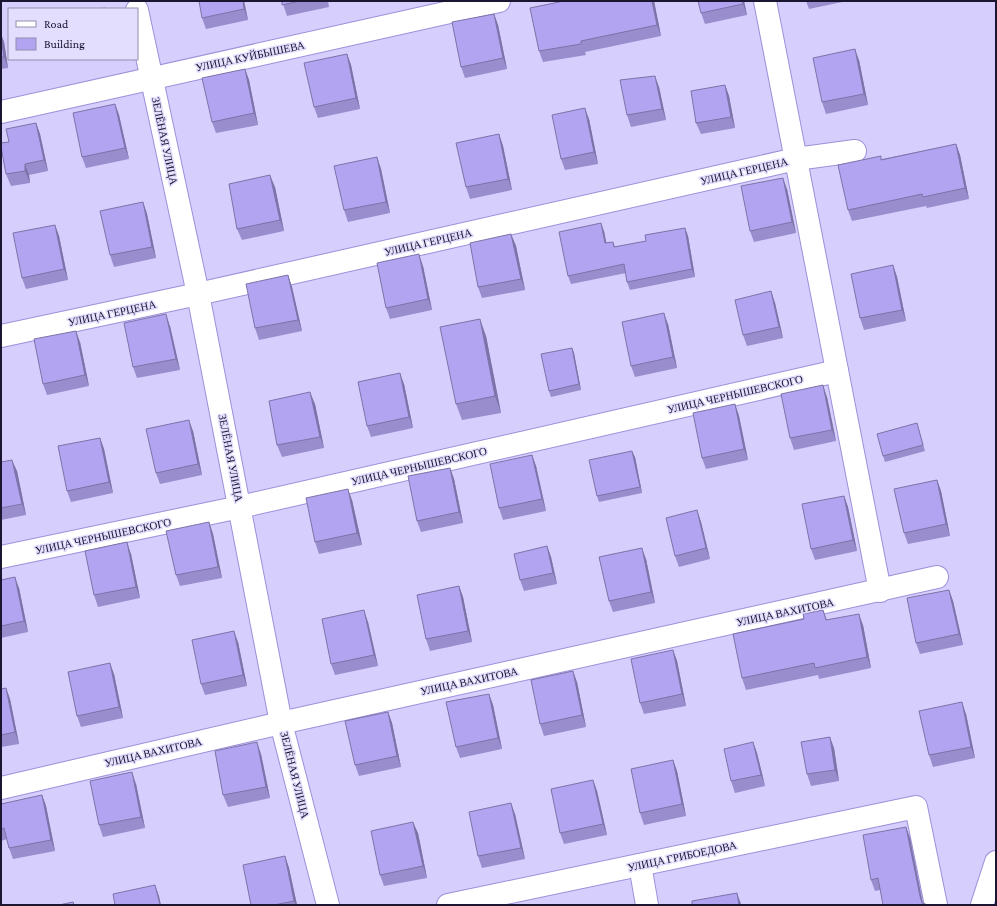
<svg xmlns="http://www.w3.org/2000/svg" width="997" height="906" viewBox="0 0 997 906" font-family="'Crimson Pro',serif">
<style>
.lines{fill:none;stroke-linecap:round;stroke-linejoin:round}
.minor-casing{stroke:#9d8fda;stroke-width:24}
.minor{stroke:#fff;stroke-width:22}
.wall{fill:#998dce}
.shaded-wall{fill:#7d73a8}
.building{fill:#b2a4f0;stroke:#7d73a8}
.labels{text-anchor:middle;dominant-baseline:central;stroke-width:3;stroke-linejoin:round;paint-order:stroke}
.street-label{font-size:11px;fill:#1c1532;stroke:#e3defe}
</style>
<rect width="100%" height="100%" fill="#d6cffe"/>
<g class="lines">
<defs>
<g id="minor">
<path d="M765 1 880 591"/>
<path d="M137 10 198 294 281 723 328 905"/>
<path d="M1 112 499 1"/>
<path d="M1 336 198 294 796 159 855 151"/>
<path d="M1 557 240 507 837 371"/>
<path d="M1 788 281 723 937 577"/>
<path d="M640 865 647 905"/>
<path d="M448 905 916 807 936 905"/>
<path d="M982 905 996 862"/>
</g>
</defs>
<!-- minor casing -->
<use href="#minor" class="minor-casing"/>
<!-- minor -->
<use href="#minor" class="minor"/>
</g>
<!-- wall -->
<g class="wall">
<path d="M244 1 248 20 206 29 202 18Z"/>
<path d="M282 1H328L329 7 287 16Z"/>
<path d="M654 1 661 36 585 52 586 55 543 62 539 51Z"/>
<path d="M744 1 747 15 705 24 701 13Z"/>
<path d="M806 1H847L809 9Z"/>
<path d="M494 14 498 25 507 69 465 78 461 67Z"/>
<path d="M1 34 4 42 8 68 1 69Z"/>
<path d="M347 54 351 65 360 109 318 118 314 107Z"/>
<path d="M859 60 868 105 826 114 822 102Z"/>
<path d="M245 69 249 80 258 125 216 133 212 122Z"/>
<path d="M725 85 729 96 735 128 701 134 696 123Z"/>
<path d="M659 87 666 120 631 127 627 115Z"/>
<path d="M115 104 119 115 129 159 86 168 82 157Z"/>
<path d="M589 119 598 164 565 170 561 159Z"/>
<path d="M36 123 40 134 48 171 29 175 30 183 11 186 6 174 9 142Z"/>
<path d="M499 134 503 146 512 190 470 199 466 187Z"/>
<path d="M956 144 960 155 969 199 927 208 926 206 852 221 848 210 882 159Z"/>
<path d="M377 157 381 169 390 213 348 222 344 210Z"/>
<path d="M275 187 284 231 242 240 237 229Z"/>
<path d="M787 189 796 233 754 242 750 231Z"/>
<path d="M143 202 147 214 156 258 114 267 110 255Z"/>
<path d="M55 225 59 236 68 280 26 289 22 278Z"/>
<path d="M685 228 688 236 695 277 630 290 627 282 626 273 571 284 568 276 604 231 606 243 613 242 615 247 646 241Z"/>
<path d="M511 234 516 246 525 290 482 298 478 287Z"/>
<path d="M893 265 897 277 906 321 864 330 860 318Z"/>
<path d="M423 266 432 310 390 319 386 308Z"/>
<path d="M288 275 292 287 302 331 259 340 255 328Z"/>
<path d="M771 291 775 303 783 338 747 346 743 335Z"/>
<path d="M668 324 677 368 635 377 631 366Z"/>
<path d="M170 326 180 370 137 378 133 367Z"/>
<path d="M486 336 501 413 462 420 456 404Z"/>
<path d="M80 342 89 386 47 395 43 384Z"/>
<path d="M572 348 574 353 581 390 551 397 549 391Z"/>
<path d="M404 384 413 428 371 437 367 426Z"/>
<path d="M827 397 836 441 794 450 790 438Z"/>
<path d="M315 404 324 448 282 457 277 445Z"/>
<path d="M735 404 739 416 748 460 706 469 702 458Z"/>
<path d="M917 423 925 451 885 462 883 456Z"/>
<path d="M193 431 202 475 160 484 156 473Z"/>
<path d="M100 438 104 449 113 493 71 502 67 491Z"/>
<path d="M532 455 536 466 546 511 503 520 499 508Z"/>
<path d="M635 457 642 493 599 502 597 496Z"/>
<path d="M1 462 17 471 26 515 1 520Z"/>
<path d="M450 468 454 479 463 523 421 532 417 521Z"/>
<path d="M937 480 941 491 950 536 908 544 904 533Z"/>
<path d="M844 496 848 507 857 551 815 560 811 549Z"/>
<path d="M352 500 362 545 319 554 315 542Z"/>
<path d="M697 510 701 522 710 559 679 567 675 556Z"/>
<path d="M209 522 213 534 222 578 180 586 176 575Z"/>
<path d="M547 546 551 557 557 584 524 591 520 580Z"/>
<path d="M131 554 140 598 98 607 94 595Z"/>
<path d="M646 559 655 603 613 612 609 601Z"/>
<path d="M1 580 19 588 28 632 1 638Z"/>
<path d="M459 586 463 597 472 642 430 651 426 639Z"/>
<path d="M949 590 953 601 963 645 920 654 916 643Z"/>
<path d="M823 610 827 620 863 625 871 668 819 679 818 675 746 690 742 678 804 619Z"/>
<path d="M368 622 378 666 335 675 331 664Z"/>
<path d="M238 642 247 686 205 695 201 684Z"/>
<path d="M673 650 677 661 686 706 644 714 640 703Z"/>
<path d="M114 674 123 718 81 727 77 716Z"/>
<path d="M577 682 586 727 544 736 540 724Z"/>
<path d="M6 688 10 699 19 744 1 747V689Z"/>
<path d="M489 694 493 705 502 749 460 758 456 747Z"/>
<path d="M388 712 392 723 401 767 359 776 355 765Z"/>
<path d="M966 714 975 758 933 767 929 755Z"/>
<path d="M753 742 757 753 765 786 735 793 731 781Z"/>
<path d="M834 748 839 781 811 786 807 774Z"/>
<path d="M261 754 270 798 228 807 223 795Z"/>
<path d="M673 760 677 771 686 816 644 825 640 813Z"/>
<path d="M593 780 597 791 607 835 564 844 560 833Z"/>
<path d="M136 784 145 828 103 837 99 825Z"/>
<path d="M42 795 46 806 55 851 13 859 9 848 7 839 1 841V804Z"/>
<path d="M515 814 525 859 482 868 478 856Z"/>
<path d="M906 827 910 838 923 903 880 890 875 891 871 880Z"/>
<path d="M418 833 427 878 384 886 380 875Z"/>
<path d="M285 856 289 868 297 905H251Z"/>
</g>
<!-- shaded-wall -->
<g class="shaded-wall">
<path d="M243 1H244L248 20 244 9Z"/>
<path d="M652 1H654L661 36 657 25Z"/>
<path d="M742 1H744L747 15 743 4Z"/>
<path d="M494 14 498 25 507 69 503 58Z"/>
<path d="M1 34 4 42 8 68 4 57Z"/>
<path d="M855 49 859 60 868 105 864 94Z"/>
<path d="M347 54 351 65 360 109 356 98Z"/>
<path d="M245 69 249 80 258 125 254 113Z"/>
<path d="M655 76 659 87 666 120 662 109Z"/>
<path d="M725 85 729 96 735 128 731 117Z"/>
<path d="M115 104 119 115 129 159 125 148Z"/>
<path d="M585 108 589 119 598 164 594 152Z"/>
<path d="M36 123 40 134 48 171 44 160Z"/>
<path d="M499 134 503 146 512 190 508 179Z"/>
<path d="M956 144 960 155 969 199 965 188Z"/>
<path d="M377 157 381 169 390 213 386 202Z"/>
<path d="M25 164 29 175 30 183 25 171Z"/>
<path d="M270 175 275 187 284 231 280 220Z"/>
<path d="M783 178 787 189 796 233 792 222Z"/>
<path d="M143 202 147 214 156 258 152 247Z"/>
<path d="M601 223 604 231 608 251 605 243Z"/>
<path d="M55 225 59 236 68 280 64 269Z"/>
<path d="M685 228 688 236 695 277 692 269Z"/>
<path d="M511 234 516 246 525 290 521 279Z"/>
<path d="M419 254 423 266 432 310 428 299Z"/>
<path d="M893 265 897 277 906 321 902 310Z"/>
<path d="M288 275 292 287 302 331 298 320Z"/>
<path d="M771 291 775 303 783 338 779 327Z"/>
<path d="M664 313 668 324 677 368 673 357Z"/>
<path d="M166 314 170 326 180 370 176 359Z"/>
<path d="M480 319 486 336 501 413 495 396Z"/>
<path d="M76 331 80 342 89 386 85 375Z"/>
<path d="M572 348 574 353 581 390 579 384Z"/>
<path d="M400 373 404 384 413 428 409 417Z"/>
<path d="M823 385 827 397 836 441 832 430Z"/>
<path d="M310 392 315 404 324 448 320 437Z"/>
<path d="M735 404 739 416 748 460 744 449Z"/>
<path d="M189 420 193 431 202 475 198 464Z"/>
<path d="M100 438 104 449 113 493 109 482Z"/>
<path d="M632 451 635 457 642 493 640 487Z"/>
<path d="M532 455 536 466 546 511 542 499Z"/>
<path d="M12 460 17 471 26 515 22 504Z"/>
<path d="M450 468 454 479 463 523 459 512Z"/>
<path d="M937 480 941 491 950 536 946 524Z"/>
<path d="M348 489 352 500 362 545 357 533Z"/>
<path d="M844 496 848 507 857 551 853 540Z"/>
<path d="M697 510 701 522 710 559 706 548Z"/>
<path d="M209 522 213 534 222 578 218 567Z"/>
<path d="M127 542 131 554 140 598 136 587Z"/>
<path d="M547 546 551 557 557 584 553 573Z"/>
<path d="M642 548 646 559 655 603 651 592Z"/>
<path d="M15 577 19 588 28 632 24 621Z"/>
<path d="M459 586 463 597 472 642 468 631Z"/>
<path d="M949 590 953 601 963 645 959 634Z"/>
<path d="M364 610 368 622 378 666 374 655Z"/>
<path d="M859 614 863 625 871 668 867 657Z"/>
<path d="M234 631 238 642 247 686 243 675Z"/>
<path d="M673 650 677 661 686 706 682 694Z"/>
<path d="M110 663 114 674 123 718 119 707Z"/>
<path d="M573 671 577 682 586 727 582 715Z"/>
<path d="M6 688 10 699 19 744 15 732Z"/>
<path d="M489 694 493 705 502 749 498 738Z"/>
<path d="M962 702 966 714 975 758 971 747Z"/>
<path d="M388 712 392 723 401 767 397 756Z"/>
<path d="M830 737 834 748 839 781 835 770Z"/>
<path d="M257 742 261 754 270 798 266 787Z"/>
<path d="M753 742 757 753 765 786 761 775Z"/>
<path d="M673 760 677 771 686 816 682 804Z"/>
<path d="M132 772 136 784 145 828 141 817Z"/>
<path d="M593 780 597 791 607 835 603 824Z"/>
<path d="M42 795 46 806 55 851 51 840Z"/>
<path d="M511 803 515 814 525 859 521 848Z"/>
<path d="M413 822 418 833 427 878 423 866Z"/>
<path d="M906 827 910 838 923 905 920 896Z"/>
<path d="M285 856 289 868 297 905H296L294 901Z"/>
<path d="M155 885 159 896 161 905H160Z"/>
<path d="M737 893 741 904V905H739Z"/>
</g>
<!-- building -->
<g class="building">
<path d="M199 1H243L244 9 202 18Z"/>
<path d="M282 1H300L282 5Z"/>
<path d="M564 1H652L657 25 581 41V44L539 51 530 8Z"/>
<path d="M698 1H742L743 4 701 13Z"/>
<path d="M105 8 106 9H99Z"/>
<path d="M494 14 503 58 461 67 452 22Z"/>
<path d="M1 37 4 57H1Z"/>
<path d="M855 49 864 94 822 102 813 58Z"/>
<path d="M347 54 356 98 314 107 304 63Z"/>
<path d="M245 69 254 113 212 122 202 78Z"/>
<path d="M655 76 662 109 627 115 620 80Z"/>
<path d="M725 85 731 117 696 123 691 91Z"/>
<path d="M115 104 125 148 82 157 73 113Z"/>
<path d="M585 108 594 152 561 159 552 115Z"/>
<path d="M36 123 44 160 25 164V171L6 174 1 147V143L9 142 6 129Z"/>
<path d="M499 134 508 179 466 187 456 143Z"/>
<path d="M956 144 965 188 923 197 922 194 848 210 838 165 881 156V160Z"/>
<path d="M377 157 386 202 344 210 334 166Z"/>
<path d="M270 175 280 220 237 229 229 184Z"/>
<path d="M783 178 792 222 750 231 741 186Z"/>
<path d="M143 202 152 247 110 255 100 211Z"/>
<path d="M601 223 605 243 613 242 614 247 646 241 645 235 685 228 692 269 627 282 624 264 568 276 559 232Z"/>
<path d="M55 225 64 269 22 278 13 233Z"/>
<path d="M511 234 521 279 478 287 470 243Z"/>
<path d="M419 254 428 299 386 308 377 263Z"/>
<path d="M893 265 902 310 860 318 851 274Z"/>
<path d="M288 275 298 320 255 328 246 284Z"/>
<path d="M771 291 779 327 743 335 735 300Z"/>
<path d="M664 313 673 357 631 366 622 322Z"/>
<path d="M166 314 176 359 133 367 124 323Z"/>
<path d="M480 319 495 396 456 404 440 327Z"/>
<path d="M76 331 85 375 43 384 34 339Z"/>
<path d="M572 348 579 384 549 391 541 354Z"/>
<path d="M400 373 409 417 367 426 358 382Z"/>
<path d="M823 385 832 430 790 438 781 394Z"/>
<path d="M310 392 320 437 277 445 269 401Z"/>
<path d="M735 404 744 449 702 458 693 413Z"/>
<path d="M189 420 198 464 156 473 146 429Z"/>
<path d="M917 423 923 445 883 456 877 434Z"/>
<path d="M100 438 109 482 67 491 58 446Z"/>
<path d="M632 451 640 487 597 496 589 460Z"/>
<path d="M532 455 542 499 499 508 490 464Z"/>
<path d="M12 460 22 504 1 508V462Z"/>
<path d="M450 468 459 512 417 521 408 476Z"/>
<path d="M937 480 946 524 904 533 894 489Z"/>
<path d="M348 489 357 533 315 542 306 498Z"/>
<path d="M844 496 853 540 811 549 802 504Z"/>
<path d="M697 510 706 548 675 556 666 518Z"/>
<path d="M209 522 218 567 176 575 166 531Z"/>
<path d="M127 542 136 587 94 595 85 551Z"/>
<path d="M547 546 553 573 520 580 514 554Z"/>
<path d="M642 548 651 592 609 601 599 557Z"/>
<path d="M15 577 24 621 1 626V580Z"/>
<path d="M459 586 468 631 426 639 417 595Z"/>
<path d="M949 590 959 634 916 643 907 598Z"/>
<path d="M364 610 374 655 331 664 322 619Z"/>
<path d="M823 610 826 620 859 614 867 657 815 668 814 663 742 678 733 634 804 619 803 614Z"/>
<path d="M234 631 243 675 201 684 192 640Z"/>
<path d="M673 650 682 694 640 703 631 659Z"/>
<path d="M110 663 119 707 77 716 68 672Z"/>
<path d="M573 671 582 715 540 724 531 680Z"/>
<path d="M6 688 15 732 1 735V689Z"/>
<path d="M489 694 498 738 456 747 446 702Z"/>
<path d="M962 702 971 747 929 755 919 711Z"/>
<path d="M388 712 397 756 355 765 345 721Z"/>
<path d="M830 737 835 770 807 774 801 742Z"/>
<path d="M257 742 266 787 223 795 215 751Z"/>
<path d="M753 742 761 775 731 781 724 749Z"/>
<path d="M673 760 682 804 640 813 631 769Z"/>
<path d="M132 772 141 817 99 825 90 781Z"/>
<path d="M593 780 603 824 560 833 551 789Z"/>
<path d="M42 795 51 840 9 848 4 828 1 829V804Z"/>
<path d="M511 803 521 848 478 856 469 812Z"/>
<path d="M413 822 423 866 380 875 371 831Z"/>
<path d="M906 827 920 896 922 903 928 905H883L878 878 871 880 863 835Z"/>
<path d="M285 856 294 901 274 905H251L243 865Z"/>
<path d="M155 885 160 905H115L113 894Z"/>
<path d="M737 893 739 905H692V901Z"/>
<path d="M73 902 74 905H59Z"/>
</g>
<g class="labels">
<!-- street labels -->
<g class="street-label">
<text transform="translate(250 56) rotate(-12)">УЛИЦА КУЙБЫШЕВА</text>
<text transform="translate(165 141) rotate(78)">ЗЕЛЁНАЯ УЛИЦА</text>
<text transform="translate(744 171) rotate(-13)">УЛИЦА ГЕРЦЕНА</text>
<text transform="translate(428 242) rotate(-13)">УЛИЦА ГЕРЦЕНА</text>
<text transform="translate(112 313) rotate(-12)">УЛИЦА ГЕРЦЕНА</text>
<text transform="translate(735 394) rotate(-13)">УЛИЦА ЧЕРНЫШЕВСКОГО</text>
<text transform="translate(231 458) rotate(79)">ЗЕЛЁНАЯ УЛИЦА</text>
<text transform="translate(419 466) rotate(-13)">УЛИЦА ЧЕРНЫШЕВСКОГО</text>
<text transform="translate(103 536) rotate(-12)">УЛИЦА ЧЕРНЫШЕВСКОГО</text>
<text transform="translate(785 612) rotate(-12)">УЛИЦА ВАХИТОВА</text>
<text transform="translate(469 681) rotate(-12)">УЛИЦА ВАХИТОВА</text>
<text transform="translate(153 752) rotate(-13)">УЛИЦА ВАХИТОВА</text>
<text transform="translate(295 775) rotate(76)">ЗЕЛЁНАЯ УЛИЦА</text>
<text transform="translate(682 856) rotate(-12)">УЛИЦА ГРИБОЕДОВА</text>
</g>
</g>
<!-- border -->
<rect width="997" height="906" fill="none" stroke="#1c1532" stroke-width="4"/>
<!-- legend -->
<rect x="8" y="8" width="130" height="52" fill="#e3defe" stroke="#938eac"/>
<rect x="16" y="21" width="20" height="6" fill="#ffffff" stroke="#938eac"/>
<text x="44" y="28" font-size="12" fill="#1c1532">Road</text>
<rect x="16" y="38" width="20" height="12" fill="#b2a4f0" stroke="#938eac"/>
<text x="44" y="48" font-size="12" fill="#1c1532">Building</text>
</svg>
